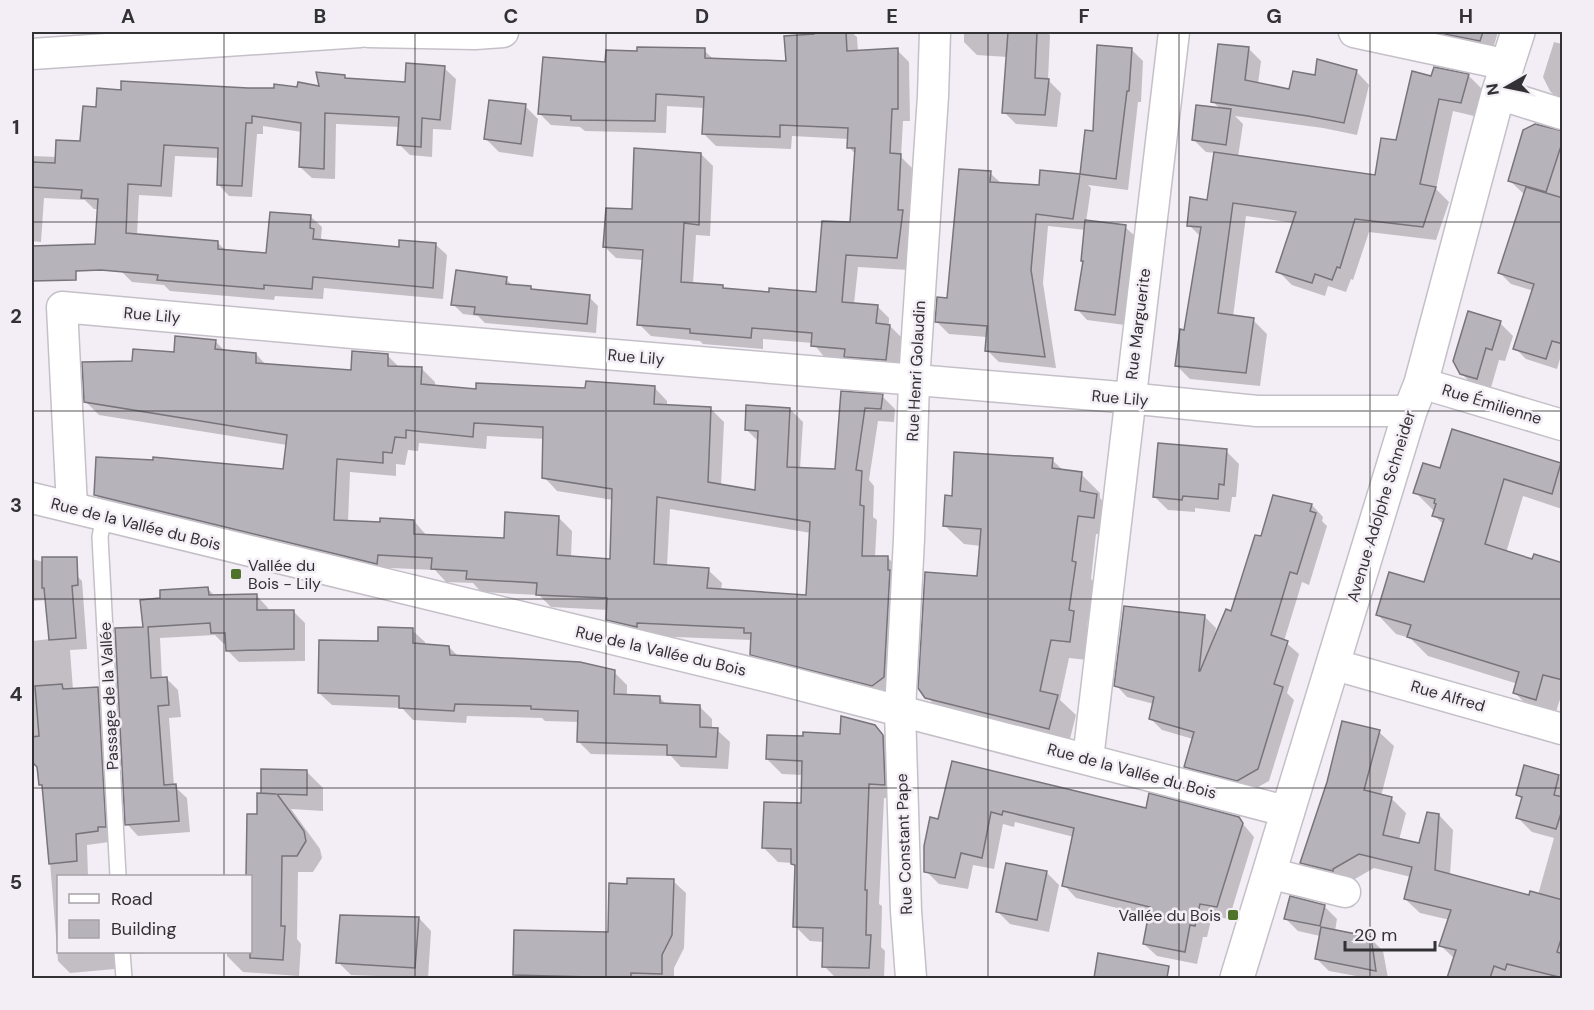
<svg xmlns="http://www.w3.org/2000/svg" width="1594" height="1010" viewBox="0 0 1594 1010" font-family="'DM Sans',sans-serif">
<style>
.shadow{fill:#0003;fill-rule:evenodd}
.building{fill:#b7b3bb;stroke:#78747b;stroke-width:1.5;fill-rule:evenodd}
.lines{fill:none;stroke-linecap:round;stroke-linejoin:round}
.service-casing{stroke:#c5c0c8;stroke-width:18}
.minor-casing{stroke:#c5c0c8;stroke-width:33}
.tertiary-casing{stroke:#c5c0c8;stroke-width:36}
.service{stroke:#fff;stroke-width:15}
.minor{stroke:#fff;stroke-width:30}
.tertiary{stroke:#fff;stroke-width:33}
.grid{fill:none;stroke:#323134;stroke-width:1.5;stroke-opacity:0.55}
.poi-dot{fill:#50732b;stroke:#f3eef6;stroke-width:2}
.labels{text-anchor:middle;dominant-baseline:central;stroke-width:5;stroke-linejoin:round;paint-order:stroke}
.street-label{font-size:16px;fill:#323134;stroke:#f3eef6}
.poi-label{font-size:16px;fill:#323134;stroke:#f3eef6;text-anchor:start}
.neatline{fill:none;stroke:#323134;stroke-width:2}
.grid-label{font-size:20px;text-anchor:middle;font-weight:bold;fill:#323134}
</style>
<rect width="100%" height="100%" fill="#f3eef6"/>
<!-- shadow -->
<g class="shadow">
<path d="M816 32H851L857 37 858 52 897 50 909 62 910 121H903L901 157 912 168 909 219 914 224 909 270 858 267 854 304 877 306 889 318V325L902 338 898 372 825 358 813 343 763 339V349L703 344 700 341 651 336 639 324 644 260 616 258 604 246 634 211 701 154 713 166 710 236 696 235 693 284 723 286 726 290 770 293H817L851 224 856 155 849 147V139L792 136 791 149 716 146 704 134 705 108 667 106 666 133 585 131 580 127 551 125 539 113 607 64 704 50 714 60 788 62 816 35Z"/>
<path d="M964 32H1047L1050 35 1048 80 1061 93 1057 127 1016 124 1004 112 1008 57 977 55 964 42Z"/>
<path d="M1446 32H1498L1492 52 1458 45 1446 33Z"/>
<path d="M1554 42 1562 44V103L1550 91 1543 77Z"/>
<path d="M1248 48 1261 61 1258 84 1290 90 1316 77 1357 72 1369 85 1357 135 1323 128 1235 116 1243 124 1238 157 1377 177 1432 78 1435 69 1469 76 1482 89 1474 116 1453 111 1436 189 1449 202 1436 240 1369 232 1353 280 1351 279 1346 292 1328 286 1325 296 1292 285 1278 271 1294 223 1246 216 1233 317 1253 320 1267 334 1260 386 1190 379 1176 365 1186 332 1201 237 1189 225 1208 201 1215 153 1206 152 1193 139 1221 109 1213 102Z"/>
<path d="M1131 49 1143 61 1141 102H1138L1128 190 1088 185 1091 188 1086 222 1125 227 1136 237 1125 325 1087 320 1077 309 1084 262 1086 230 1048 226 1043 283 1056 368 999 362 987 350V337L949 334 937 322 948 300 990 173 1002 184 1041 186 1042 171 1081 176 1086 132 1095 133Z"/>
<path d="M444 68 456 79 451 130 433 129 432 157 410 155 399 144 400 127 336 124 335 179 312 178 300 167 302 132 263 126V134H257L252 197 229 196 218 184 219 158 175 156 172 197 139 195 137 236 218 243 226 251 268 254 310 216 322 227 321 238 324 241 400 248 435 244 447 255 443 299 324 288 323 299 275 296 274 300 170 291 164 285 132 282 121 271 99 209H94L85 200 44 198 41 242 32 241V156L57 157 82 142 98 108 122 92 321 88 344 76 348 80 406 84Z"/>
<path d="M525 106 538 119 533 157 499 152 486 139Z"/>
<path d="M1562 132V193L1561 199 1562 200V352L1557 369 1526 359 1515 348 1534 291 1511 284 1500 273 1525 195 1510 181Z"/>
<path d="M506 279 513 286 531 287 534 290 589 297 598 306 596 333 485 323 478 316 463 314 453 304Z"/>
<path d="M1500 323 1513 336 1505 361 1499 360 1490 391 1475 387 1461 373Z"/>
<path d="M32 324 33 350H32Z"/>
<path d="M215 341 226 352 256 354 267 366 352 372 388 356 400 368 422 369 435 382V386L477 390 654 387 667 401V407L711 409 724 422 721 486 756 492 759 442 746 429 790 409 803 422 800 469 836 471 843 393 882 396 895 409 894 422 878 421 869 480 874 486 873 517 877 520 875 557 888 558 901 571 886 698 765 668 752 654V640L650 636 621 633 608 619V610L551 607 539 595 481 592 473 583 446 582 435 570 390 568V576L109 508 96 495 284 470 287 445 99 415 85 401 133 362 176 353ZM487 436 545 439 544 477 557 491 613 500 611 561 571 557 572 531 558 517 506 539 427 536 414 521 381 524 348 522 350 472 396 476V464L405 465 408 450 418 451 419 443 486 449ZM670 509 811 533 807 596 779 595 768 592 721 590 722 583 708 570 667 566Z"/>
<path d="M1453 431 1562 465V509L1523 496 1506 553 1562 596V693L1554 718 1534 712 1515 693 1518 684 1428 656 1410 638 1396 634 1378 615 1425 584 1443 524 1434 515V511L1415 492 1441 470Z"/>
<path d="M1226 451 1239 464 1236 497H1232L1230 512 1195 508V512L1168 510 1155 497Z"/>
<path d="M1052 460 1064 471 1081 474 1100 493V498L1115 514 1112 536 1096 534 1091 579 1094 582 1087 627 1092 631 1088 660 1069 658 1060 700 1076 715 1068 747 946 716 927 697 979 577 981 546 964 544 945 526 954 498Z"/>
<path d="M1274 497 1312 505 1323 517 1322 521 1327 526 1309 585 1302 582 1284 641 1299 654 1287 693 1294 700 1269 781 1249 792 1197 778 1186 766 1193 739 1162 730 1150 718 1154 704 1127 697 1116 685 1204 616 1216 628 1215 636 1232 613 1262 538Z"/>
<path d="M32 559 70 569 82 581 87 649 70 650 73 690 98 689 109 700V842L87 845 88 876H58V952H168L114 955 115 969 70 973 58 961 44 788 40 784 38 766 34 761 32 733V641L50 639 46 600 32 601Z"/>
<path d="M208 589 216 597 257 596 268 608V612L293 611 305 623V661L239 662 227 650V644H224L215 635 160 638 162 679 166 678 178 690 181 717 169 718 174 786 187 798 190 832 138 836 127 824 144 628 162 599Z"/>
<path d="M412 630 425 642V646L449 647 458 656 614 672 627 685V696L660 698 667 705 699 706 712 719V729L717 730 730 742 728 769 681 767 671 756 591 754 579 742 580 722 545 721 542 718 467 716 466 723 413 720 402 708 332 705 319 693 380 642Z"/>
<path d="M875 726 890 742 899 799 884 798 879 904 882 906 881 947 885 951 884 978H836L824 966V942L810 941 795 926 796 868 792 863 778 862 763 847 802 804 803 775 782 774 767 759 804 738 841 735Z"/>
<path d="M1379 732 1394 746 1381 796 1391 798 1406 813 1399 840 1420 845 1439 815 1453 830 1450 875 1530 897 1538 895 1554 838 1532 832 1517 817 1522 799 1517 794 1558 776 1562 780V978H1449L1455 959 1441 946 1450 920 1420 913 1405 899 1411 877 1374 868 1348 883 1316 877 1302 863Z"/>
<path d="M953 763 1147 809 1238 818 1254 837 1229 919 1212 916 1207 937H1203L1197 964 1157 956 1144 944 1150 916 1076 898 1064 885 1074 837 1015 822 1014 827 1003 824 994 869 973 865 968 889 939 884 926 871Z"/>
<path d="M307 772 323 788V811L291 809 320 849 322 858 313 872H298L297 939 301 944 299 976 243 972 227 956V952H250V876H247L248 816H259L266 795 263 792Z"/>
<path d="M1046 872 1059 885 1049 932 1010 924 997 911Z"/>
<path d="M673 881 686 893 684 948 674 968V978H518L515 975 609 934 629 886Z"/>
<path d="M1324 906 1337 919 1335 931 1370 938 1383 951 1388 978H1367L1329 971 1316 958 1320 936 1298 931 1285 918Z"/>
<path d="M419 918 431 931 428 978 351 975 338 962Z"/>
<path d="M1099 955 1144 974 1143 978H1096Z"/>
</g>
<!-- building -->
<g class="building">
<path d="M814 32H846L847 51 898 48V109H892L890 153 901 154 898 210H903L897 258 846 255 842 302 878 305 876 323 890 325 886 360 844 357 845 349 811 346 812 333 752 328 751 338 690 333V329L637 325 643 250 603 247 606 208 632 209 634 148 701 153 699 225 684 223 681 282 723 285V288L769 292V288L816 292 822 221 850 222 855 148H847L848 128 780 125V137L702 134 704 97 656 94 655 121 571 120V116L538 114 543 57 605 62 606 50 637 51V47L705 48V58L786 61 784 36 814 34Z"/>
<path d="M1008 32H1037L1035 78 1049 79 1045 115 1002 113Z"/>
<path d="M1445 32H1483L1480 41 1444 34Z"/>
<path d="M1218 44 1249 47 1245 80 1289 89 1293 71 1315 75 1317 59 1357 70 1344 123 1308 116 1211 102Z"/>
<path d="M1097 45 1132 48 1129 91H1127L1116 179 1080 174 1085 130 1093 131Z"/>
<path d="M406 63 445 66 440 120 422 118 421 147 397 145 399 117 325 113 324 169 299 167 301 123 252 116V123H246L242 186 217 185 218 148 164 145 161 186 128 184 126 233 218 241V249L266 253 270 212 311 215 310 228 314 229 313 239 399 247V240L436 243 433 288 313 277 312 289 264 285V289L157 280 158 275 101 270 76 271V280L32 281V246L95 244 98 199 81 198 82 190 32 187V162L55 163 56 140 80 141 83 106 96 107 97 88 121 90V81L248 88H274V84L297 87 298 82 319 86 316 72 345 75V78L405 82Z"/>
<path d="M1434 67 1469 74 1461 103 1439 99 1420 184 1436 187 1423 227 1355 219 1340 268 1337 267 1332 280 1315 274 1312 283 1276 272 1296 212 1233 203 1218 313 1254 318 1246 373 1175 366 1180 329 1184 330 1201 227 1187 226 1190 197 1207 200 1214 152 1375 175 1381 138 1396 140 1412 71 1431 76Z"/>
<path d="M489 100 526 104 521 144 484 139Z"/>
<path d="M1196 105 1231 109 1226 145 1192 140Z"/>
<path d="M1535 124 1563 131V140L1546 192 1508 181 1523 130Z"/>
<path d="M959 169 991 171 990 182 1039 185 1040 170 1080 174 1073 219 1036 214 1031 270 1045 357 985 351 987 326 935 322 937 297 947 298Z"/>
<path d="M1526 187 1563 198V344L1552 341 1546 359 1513 349 1534 284 1498 273Z"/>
<path d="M1085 220 1126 225 1115 315 1075 310 1083 261H1081Z"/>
<path d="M456 270 507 277 506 284 531 286V289L590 295 587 324 474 314 475 307 451 305Z"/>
<path d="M1468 311 1501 321 1492 350 1486 348 1477 379 1460 374 1453 361Z"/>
<path d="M175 336 216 340 215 349 256 353V363L351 370 352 351 388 354V366L422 367 421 384 476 389V383L585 388 586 381 655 386 654 404 711 407 708 482 755 490 758 431 745 430 746 405 790 408 787 467 835 469 841 391 883 394 881 409 865 408 856 470 862 471 860 505 864 506 862 556H888V570H890L884 677 872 686 750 655 751 633H744V628L637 623V627L606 620 607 598 536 595 537 583 466 579 467 571 431 569 432 558 378 555 377 564 94 495 96 457 153 460V457L283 469 287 435 84 402 82 362 132 361 133 349 174 352ZM474 423 543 427 542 478 612 489 610 559 557 555 559 516 505 512 504 538 414 534V520L380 518V522L334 520 337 459 383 463V452L392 453 395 437 406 438V430L473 437ZM657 497 810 522 806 595 707 588 709 568 654 564Z"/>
<path d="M1452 429 1561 463 1552 494 1504 479 1485 544 1532 559 1534 554 1563 563V680L1543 675 1536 700 1513 693 1519 672 1407 637 1411 625 1376 615 1389 572 1424 582 1444 519 1432 516 1436 504 1434 503 1435 499 1413 493 1423 463 1440 468Z"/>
<path d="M1158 443 1227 449 1224 485 1219 484 1218 499 1183 496 1182 500 1153 497Z"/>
<path d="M954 452 1053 458 1052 468 1082 472 1080 491 1097 494 1094 518 1078 516 1072 561 1076 562 1069 610 1074 611 1070 642 1051 640 1040 691 1058 695 1049 729 925 698 918 688 925 572 977 576 981 529 943 526 945 495 952 496Z"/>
<path d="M1273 495 1312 504 1310 511 1316 513 1297 574 1290 572 1271 635 1288 641 1274 684 1283 687 1258 769 1237 781 1184 767 1194 732 1149 719 1154 697 1114 686 1124 606 1205 615 1199 671H1200L1226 609 1231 611 1255 535 1261 536Z"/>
<path d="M42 557H77L78 585 72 586 76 638 49 640 44 588H42Z"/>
<path d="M208 587 209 595 257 594V610H294V649L226 651 225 633H211L210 623 148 627 151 678 167 677 169 705 158 706 164 785 176 784 179 821 125 825 115 628 143 627 140 600 160 598V590Z"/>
<path d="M378 627 413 628V643L449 646 450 655 580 662 615 670 614 694 660 696V703L700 705V727L718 728 716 757 667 755V745L577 742 578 711 531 709V706L455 704 454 711 399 708V696L318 693 319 640 378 641Z"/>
<path d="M62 684 63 689 98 687 106 827H98V831L76 834 77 861 49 864 42 785H39L37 767 32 762V737L39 736 35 686Z"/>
<path d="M841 716 875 725 883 735 885 785 869 784 865 890H867L866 935H871L869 968 822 967 823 928 793 927 795 865 791 864V849L762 848 764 802 801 803 802 761 766 759 767 735 803 736V732L840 734Z"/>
<path d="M1342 721 1380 730 1364 790 1392 797 1383 835 1419 843 1427 812 1439 814 1435 870 1529 895 1530 891 1563 900V933L1557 952 1563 954V978L1507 964 1505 970 1494 966 1490 978H1447L1456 950 1439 946 1451 910 1404 899 1412 867 1359 854 1333 869V871L1300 863 1327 782Z"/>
<path d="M952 761 1146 808 1149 793 1239 817 1243 823 1217 907 1200 904 1195 926 1190 925 1185 952 1143 944 1150 907 1062 886 1074 828 1003 811 1002 815 991 812 982 858 961 853 955 878 924 872V846L930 817 938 819Z"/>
<path d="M1524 765 1559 775 1554 795 1563 797V807L1556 829 1516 818 1522 797 1516 795Z"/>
<path d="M261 769 307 770V795L277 794 304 831 306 841 297 856H282L281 926H285L283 960 250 958V876H246L247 814H257V793L276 794 261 793Z"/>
<path d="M1006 863 1047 871 1037 920 996 912Z"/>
<path d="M627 878 674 879 672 935 662 955V974L631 973V978L513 975 514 930 608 932 609 883 627 884Z"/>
<path d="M1290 896 1325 905 1320 926 1284 919Z"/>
<path d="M340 915 419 917 415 968 336 963Z"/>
<path d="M1321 927 1371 937 1376 971 1315 959Z"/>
<path d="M1098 953 1169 966 1167 978H1094Z"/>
</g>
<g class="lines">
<defs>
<g id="service">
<path d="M104 515 100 537 118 876"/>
<path d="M122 952 124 978"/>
</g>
<g id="minor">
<path d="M368 32 475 34 503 32"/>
<path d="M1354 32 1508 65"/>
<path d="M32 54 360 32"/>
<path d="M1498 94 1562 114"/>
<path d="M1421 383 1562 425"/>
<path d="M32 498 773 678 1289 812"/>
<path d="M72 507 62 307 353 333 1108 396 1257 411H1410"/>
<path d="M1332 664 1562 729"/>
<path d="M1088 759 1174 32"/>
<path d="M1269 873 1345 892"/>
<path d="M911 978 906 911 900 710 909 539 914 381 933 96 935 32"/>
</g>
<path id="tertiary" d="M1237 978 1410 411 1421 383 1498 94 1518 32"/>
</defs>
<!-- service casing -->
<use href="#service" class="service-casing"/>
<!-- minor casing -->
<use href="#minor" class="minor-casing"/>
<!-- tertiary casing -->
<use href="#tertiary" class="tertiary-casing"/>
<!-- service -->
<use href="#service" class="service"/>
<!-- minor -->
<use href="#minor" class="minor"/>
<!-- tertiary -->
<use href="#tertiary" class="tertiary"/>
</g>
<!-- grid -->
<path class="grid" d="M224 32V876M415 32V978M606 32V978M797 32V978M988 32V978M1179 32V978M1370 32V978M32 222H1562M32 411H1562M32 599H1562M32 788H1562M224 952V978"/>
<!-- markers -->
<g class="poi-dot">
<rect x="230" y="568" width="12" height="12" rx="3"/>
<rect x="1227" y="909" width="12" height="12" rx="3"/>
</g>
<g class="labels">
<!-- street labels -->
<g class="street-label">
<text transform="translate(152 315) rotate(5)">Rue Lily</text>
<text transform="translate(1138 324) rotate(-83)">Rue Marguerite</text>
<text transform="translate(636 357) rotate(5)">Rue Lily</text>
<text transform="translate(916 371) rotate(-87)">Rue Henri Golaudin</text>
<text transform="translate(1120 398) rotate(5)">Rue Lily</text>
<text transform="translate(1492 404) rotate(17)">Rue Émilienne</text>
<text transform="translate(1381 506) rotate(-73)">Avenue Adolphe Schneider</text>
<text transform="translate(136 524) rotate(14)">Rue de la Vallée du Bois</text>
<text transform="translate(661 651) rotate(13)">Rue de la Vallée du Bois</text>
<text transform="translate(109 696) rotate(-93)">Passage de la Vallée</text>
<text transform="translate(1448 696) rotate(16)">Rue Alfred</text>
<text transform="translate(1132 771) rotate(15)">Rue de la Vallée du Bois</text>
<text transform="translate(904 844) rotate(-92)">Rue Constant Pape</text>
</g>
<!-- poi labels -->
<g class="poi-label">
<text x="248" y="565">Vallée du<tspan x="248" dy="18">Bois - Lily</tspan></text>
<text x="1221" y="915" text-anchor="end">Vallée du Bois</text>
</g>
</g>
<!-- border -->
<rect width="1594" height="1010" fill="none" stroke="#f3eef6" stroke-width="66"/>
<!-- legend -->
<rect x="57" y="875" width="195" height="78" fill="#f3eef6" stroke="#a6a2a8" stroke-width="1.5"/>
<rect x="69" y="894" width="30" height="9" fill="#ffffff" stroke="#a6a2a8" stroke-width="1.5"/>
<text x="111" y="905" font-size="18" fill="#323134">Road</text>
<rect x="69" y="920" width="30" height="18" fill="#b7b3bb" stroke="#a6a2a8" stroke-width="1.5"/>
<text x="111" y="935" font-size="18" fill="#323134">Building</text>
<!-- north arrow -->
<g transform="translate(1507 87) rotate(261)" stroke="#f3eef6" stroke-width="4.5" paint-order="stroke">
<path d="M0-4.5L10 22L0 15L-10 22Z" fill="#323134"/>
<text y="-9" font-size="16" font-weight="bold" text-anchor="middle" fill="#323134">N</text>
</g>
<!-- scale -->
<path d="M1345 941v9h90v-9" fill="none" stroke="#323134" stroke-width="3"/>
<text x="1354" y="941" font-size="18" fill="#323134" stroke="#f3eef6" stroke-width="4.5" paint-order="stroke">20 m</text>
<rect x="33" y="33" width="1528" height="944" class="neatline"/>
<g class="grid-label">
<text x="128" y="23">A</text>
<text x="320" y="23">B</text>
<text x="511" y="23">C</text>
<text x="702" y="23">D</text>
<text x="892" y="23">E</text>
<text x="1084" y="23">F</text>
<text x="1274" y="23">G</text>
<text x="1466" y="23">H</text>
<text x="16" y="134">1</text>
<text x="16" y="323">2</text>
<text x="16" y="512">3</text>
<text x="16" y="701">4</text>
<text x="16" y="889">5</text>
</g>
</svg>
